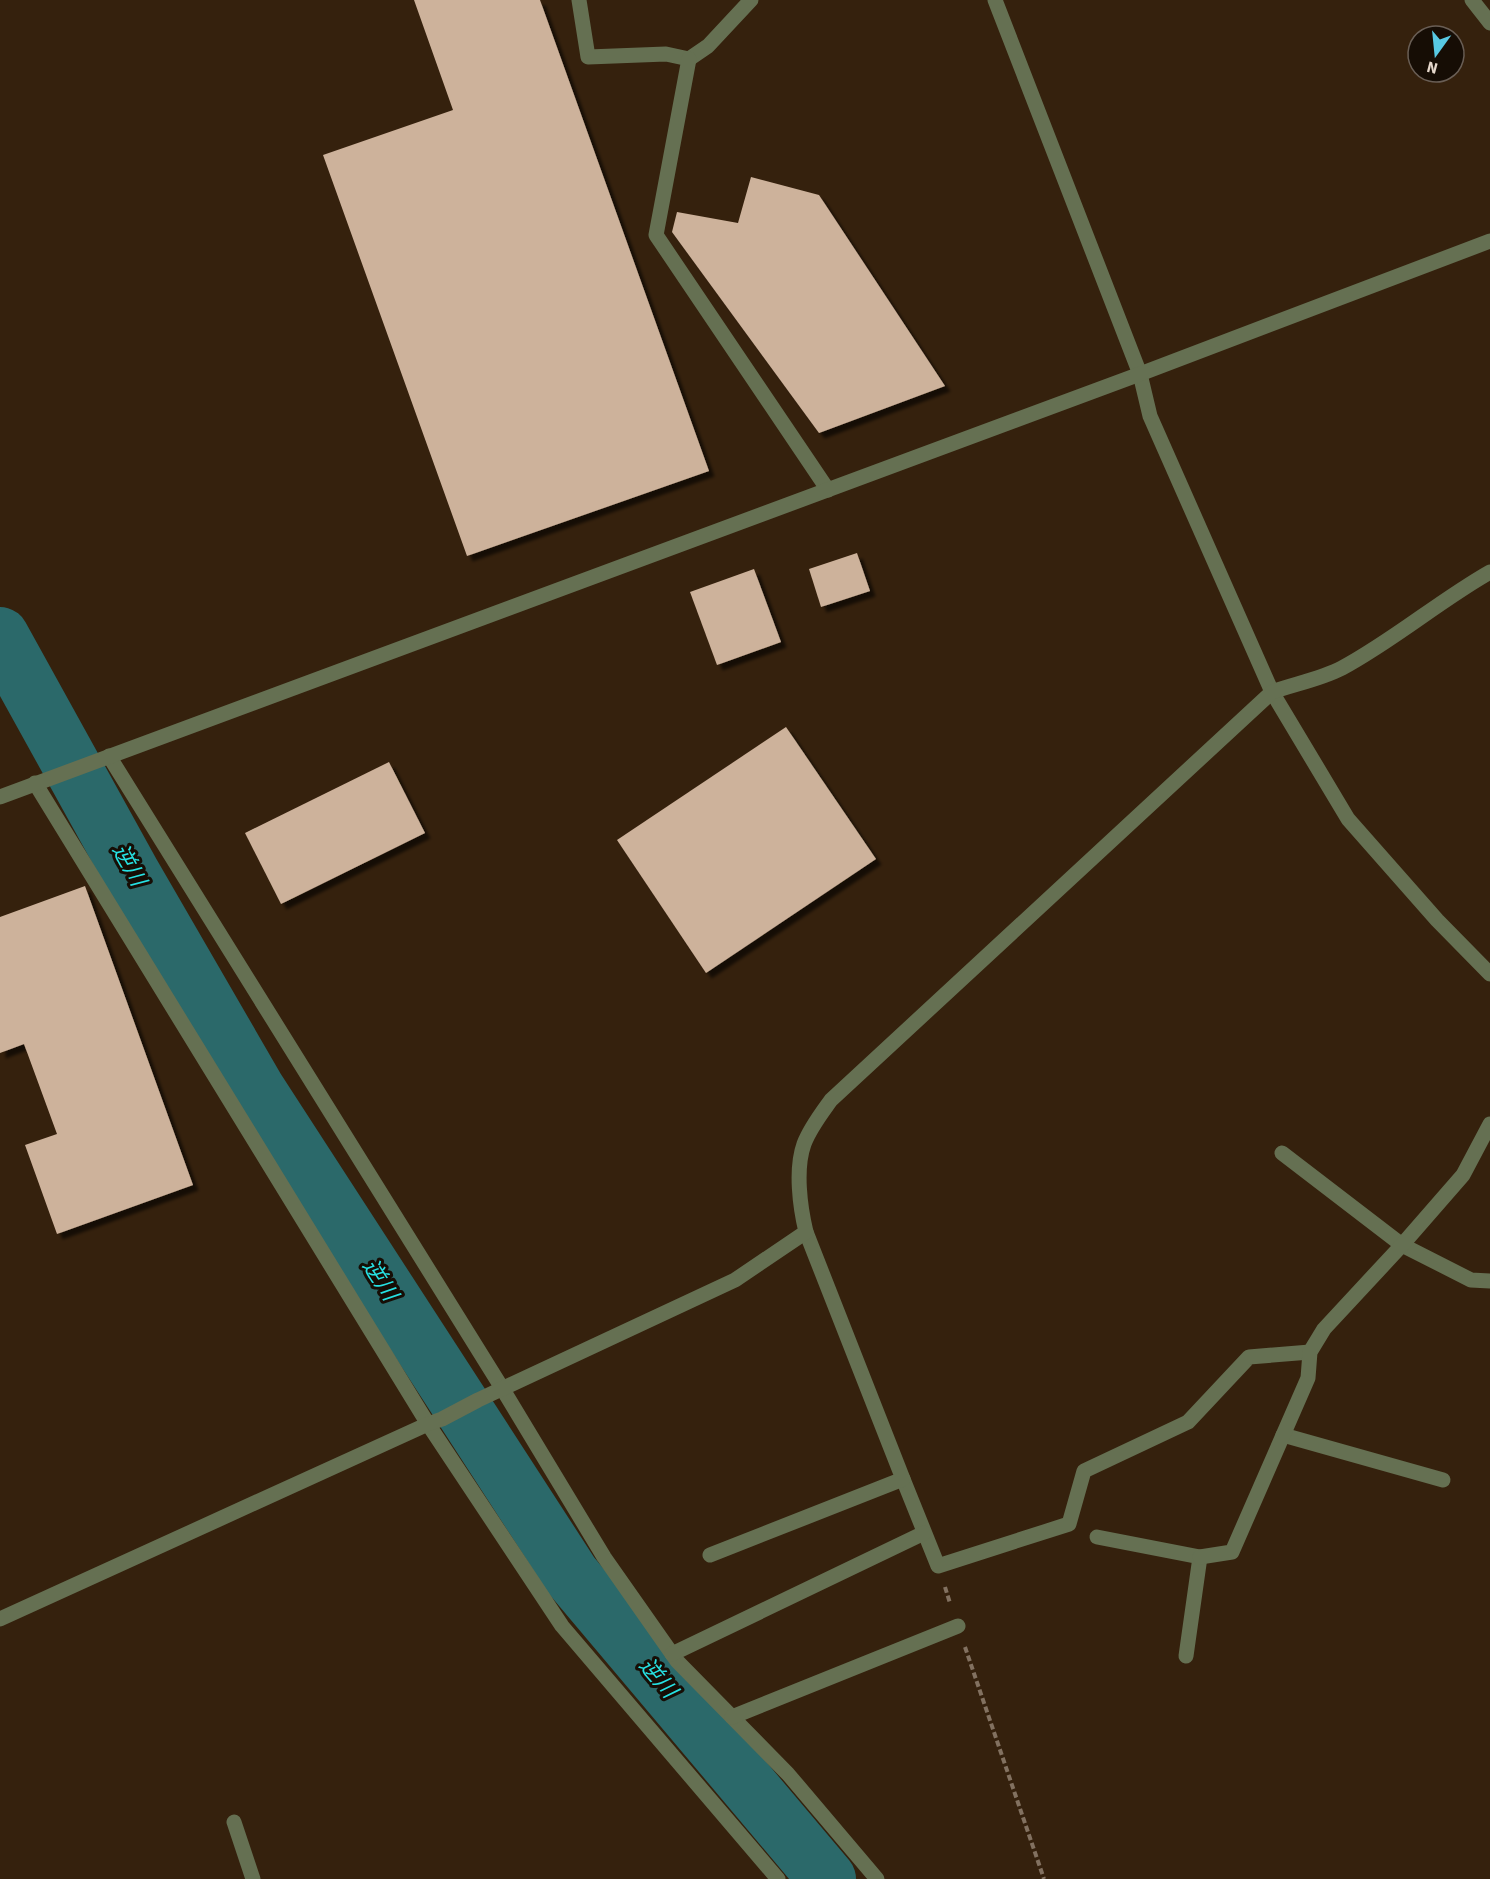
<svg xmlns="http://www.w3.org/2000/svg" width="1490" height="1879" viewBox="0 0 1490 1879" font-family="'Source Sans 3','Noto Sans JP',sans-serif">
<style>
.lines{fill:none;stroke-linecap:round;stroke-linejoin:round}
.river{stroke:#2b696a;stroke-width:58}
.building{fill:#cdb29b;filter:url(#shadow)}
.path{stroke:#827160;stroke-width:4;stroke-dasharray:6 3;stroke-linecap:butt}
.minor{stroke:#657052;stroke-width:15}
.labels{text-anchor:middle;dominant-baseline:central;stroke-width:6;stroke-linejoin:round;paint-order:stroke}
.water-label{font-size:22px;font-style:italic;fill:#26e1e3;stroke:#160d05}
</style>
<defs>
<filter id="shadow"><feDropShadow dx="5.5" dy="5.5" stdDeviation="1.5" flood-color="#0009"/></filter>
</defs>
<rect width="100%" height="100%" fill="#35210d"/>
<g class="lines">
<!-- river -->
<path class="river" d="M0 636 131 873 256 1089 571 1575 827 1879"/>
</g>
<!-- building -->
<g class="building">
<path d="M414 0H540L709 471 467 556 323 155 453 110Z"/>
<path d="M751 177 819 195 945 386 819 433 672 232 677 212 738 223Z"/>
<path d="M857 553 870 591 821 607 809 569Z"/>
<path d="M754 569 781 642 717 665 690 592Z"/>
<path d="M786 727 876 859 706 973 617 840Z"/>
<path d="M389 762 425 833 281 904 245 833Z"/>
<path d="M85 886 193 1185 57 1234 25 1145 57 1134 24 1044 0 1053V917Z"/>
</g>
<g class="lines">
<!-- path -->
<g class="path">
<path d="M945 1587 950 1603"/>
<path d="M965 1647 1044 1879"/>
</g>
<!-- minor -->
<g class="minor">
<path d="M579 0 588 57 666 54 689 59 708 46 751 0"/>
<path d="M995 0 1140 374 1150 416 1272 692 1348 819 1437 920 1490 974"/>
<path d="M1472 0 1490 23"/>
<path d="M689 59 656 235 828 490"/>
<path d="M109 756 502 1388 604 1557 677 1661 788 1774 877 1879"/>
<path d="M35 783 428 1424 562 1626 778 1879"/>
<path d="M0 797 1140 374 1490 241"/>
<path d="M1282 1153 1402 1245 1471 1280 1490 1281"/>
<path d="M1283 1435 1443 1480"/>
<path d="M903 1479 938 1566 1069 1524 1084 1471 1188 1422 1249 1357 1310 1352"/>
<path d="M1097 1537 1200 1557 1186 1656"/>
<path d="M710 1555 903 1479 806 1232"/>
<path d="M1200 1557 1232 1552 1308 1378 1310 1352 1324 1329 1402 1245 1463 1175 1490 1124"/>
<path d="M0 1619 428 1424 442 1419 478 1400 735 1280 806 1232C800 1207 795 1169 804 1144 810 1128 821 1114 831 1100L1272 692C1294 684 1321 679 1342 668 1394 640 1439 601 1490 572"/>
<path d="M672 1654 924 1533"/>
<path d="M732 1717 958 1626"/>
<path d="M234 1822 253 1879"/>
</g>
</g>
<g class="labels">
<!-- water labels -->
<g class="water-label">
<text transform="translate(129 865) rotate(61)">逆川</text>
<text transform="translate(380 1280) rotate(57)">逆川</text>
<text transform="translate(658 1678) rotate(50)">逆川</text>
</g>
</g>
<!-- north arrow -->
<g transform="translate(1436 54) rotate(195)"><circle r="28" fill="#160d05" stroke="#695e55" stroke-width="1.5"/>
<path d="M0-4.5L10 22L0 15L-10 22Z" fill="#58c9e4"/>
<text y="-9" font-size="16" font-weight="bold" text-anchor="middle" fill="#e6d8cc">N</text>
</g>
</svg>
